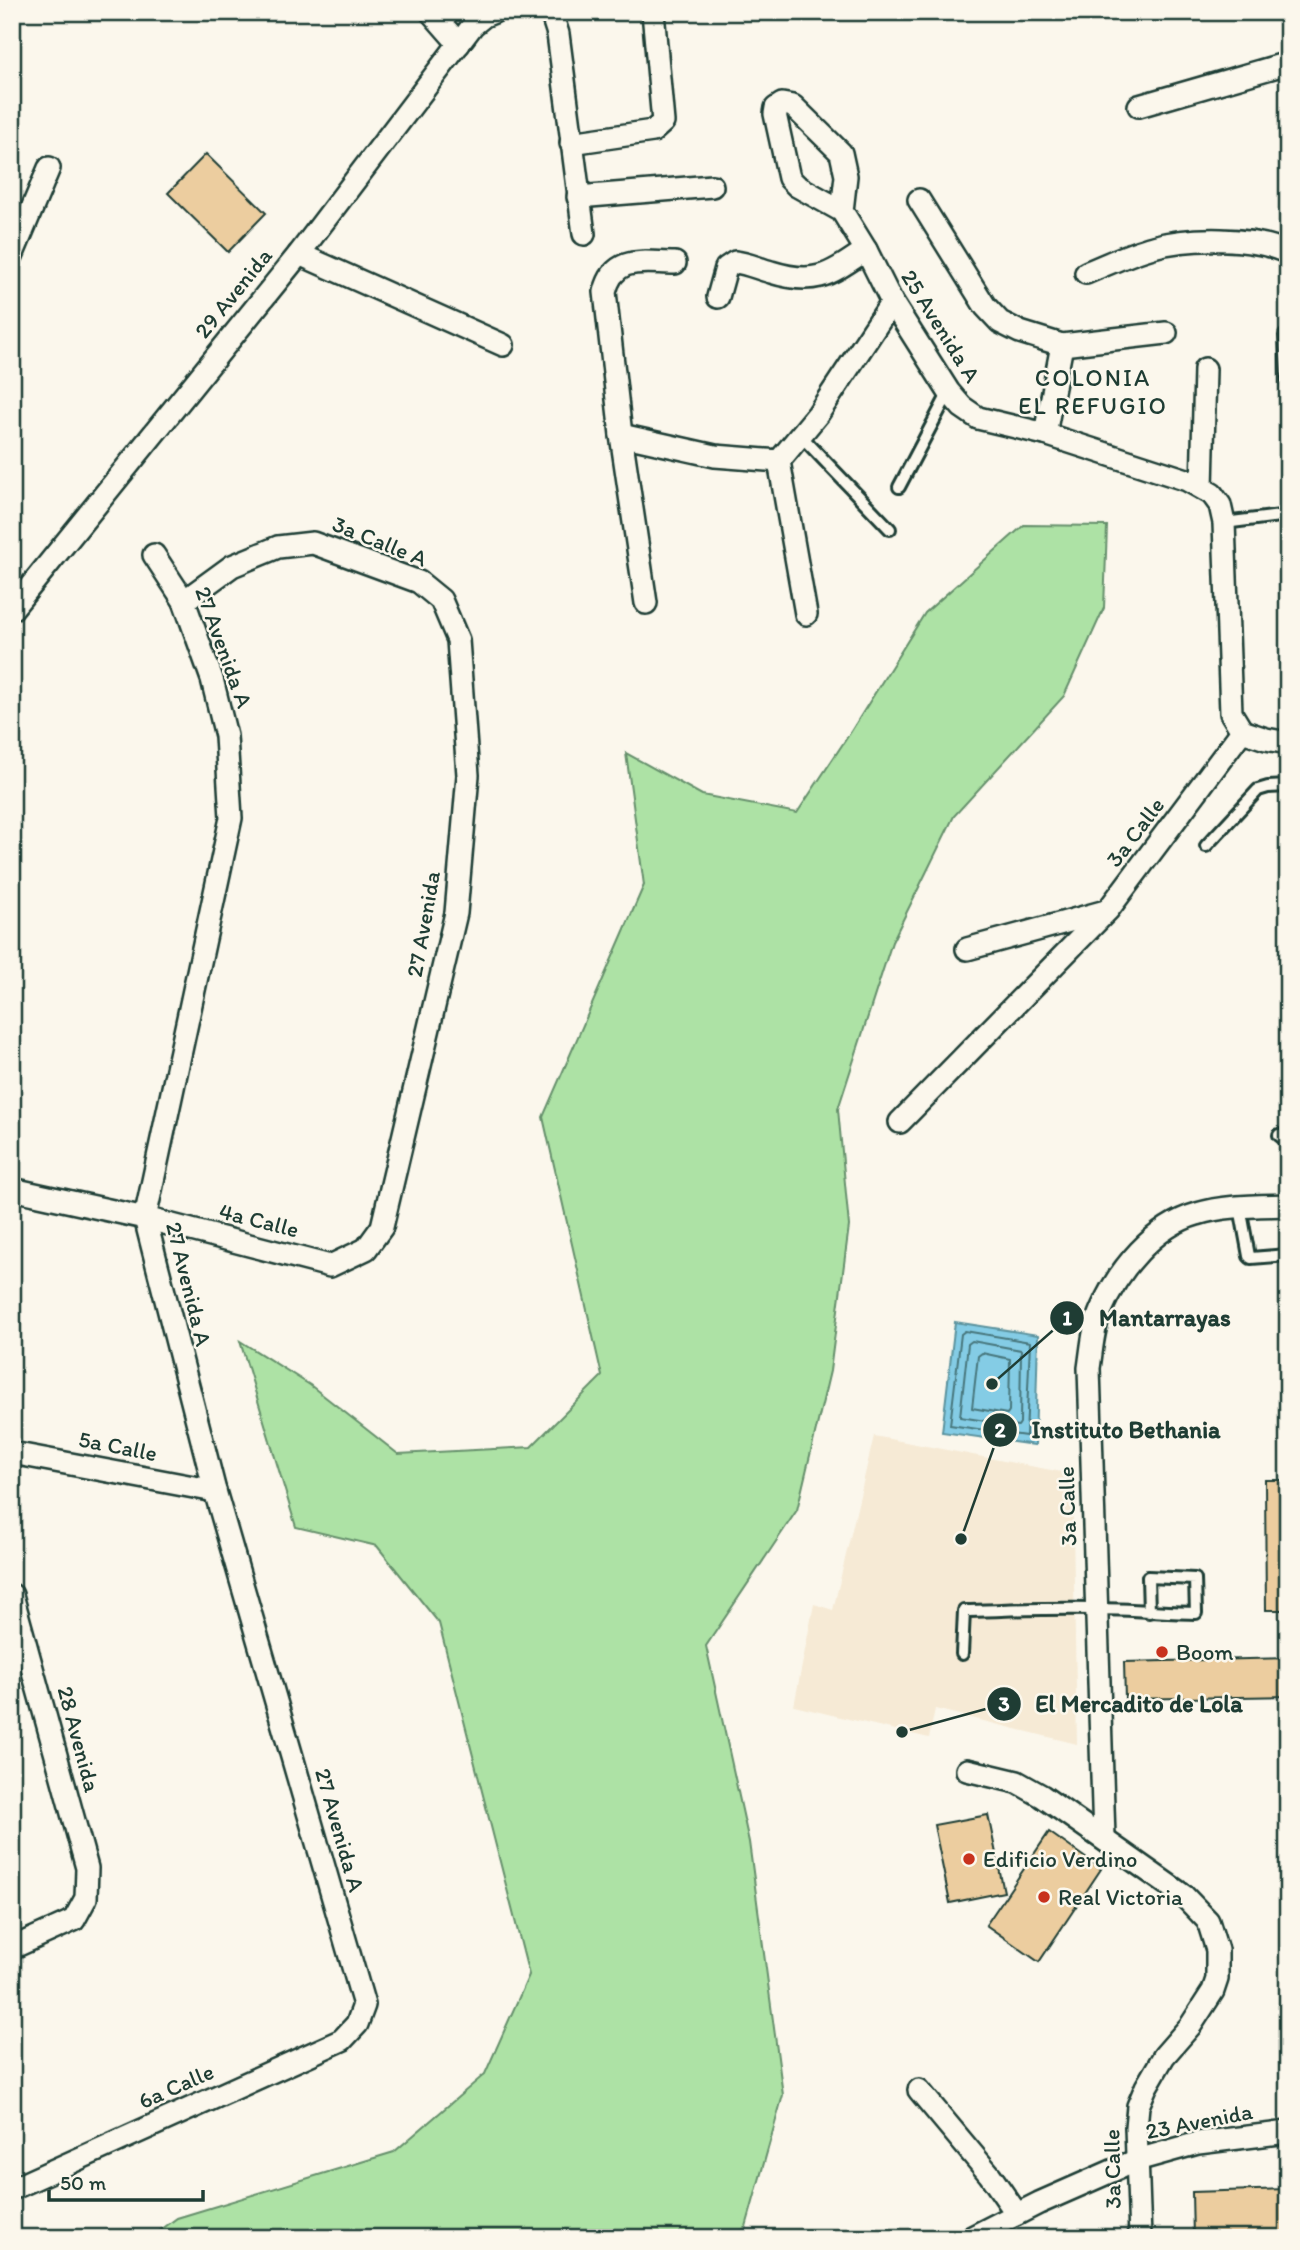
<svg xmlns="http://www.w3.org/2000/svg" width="1300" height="2250" viewBox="0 0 1300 2250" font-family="Itim,sans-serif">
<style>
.built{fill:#f6ead5}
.green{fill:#ade2a5;stroke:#66906c;stroke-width:2}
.water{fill:#84cce5;stroke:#5c939e;stroke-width:2}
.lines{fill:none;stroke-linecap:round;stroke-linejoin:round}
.shore{stroke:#47767b;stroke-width:2}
.building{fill:#eccd9f;stroke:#1f3d34;stroke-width:2}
.service-casing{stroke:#1f3d34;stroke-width:16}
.minor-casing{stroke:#1f3d34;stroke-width:26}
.service{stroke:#fbf7ec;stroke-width:10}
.minor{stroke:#fbf7ec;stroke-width:21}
.poi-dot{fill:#c8321e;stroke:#fbf7ec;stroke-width:2.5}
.labels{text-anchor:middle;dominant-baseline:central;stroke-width:5;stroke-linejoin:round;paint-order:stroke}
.street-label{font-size:23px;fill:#1f3d34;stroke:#fbf7ec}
.poi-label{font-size:23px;fill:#1f3d34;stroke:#fbf7ec;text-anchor:start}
.neighbourhood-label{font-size:24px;letter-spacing:2px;fill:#1f3d34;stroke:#fbf7ec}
.leader{fill:none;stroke:#1f3d34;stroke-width:2.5}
.callout-dot{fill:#1f3d34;stroke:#fbf7ec;stroke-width:2.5}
.mark-label{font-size:21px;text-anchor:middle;font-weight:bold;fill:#fff}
.callout-label{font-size:24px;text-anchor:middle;font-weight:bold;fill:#1f3d34;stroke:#fbf7ec;stroke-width:5;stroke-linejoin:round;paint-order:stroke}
</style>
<rect width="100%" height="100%" fill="#fbf7ec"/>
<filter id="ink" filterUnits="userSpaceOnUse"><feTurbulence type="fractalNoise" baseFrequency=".0143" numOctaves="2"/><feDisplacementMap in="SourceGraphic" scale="14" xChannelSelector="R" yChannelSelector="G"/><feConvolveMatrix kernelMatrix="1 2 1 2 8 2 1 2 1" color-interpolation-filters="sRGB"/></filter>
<g filter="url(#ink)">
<!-- built -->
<path class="built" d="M874 1436 1072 1474 1077 1744 935 1709 929 1738 794 1706 814 1604 833 1610Z"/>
<!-- green -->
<path class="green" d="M1024 525 1107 526 1104 608 1064 696 954 816 892 942 838 1109 849 1226 830 1371 797 1510 706 1646 749 1842 783 2095 746 2227 732 2238H150L177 2218 394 2152 485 2074 529 1975 439 1623 377 1546 296 1527 240 1341 310 1385 398 1454 531 1447 602 1376 543 1117 644 885 626 753 702 795 797 813 850 733 925 613Z"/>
<!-- water -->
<path class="water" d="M955 1322 1038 1335 1035 1445 942 1432Z"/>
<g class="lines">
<!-- shore -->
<g class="shore">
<path d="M965 1331 1030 1342 1026 1436 950 1425 961 1334Z"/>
<path d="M972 1341 1021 1350 1020 1423 1018 1426 960 1417 968 1344Z"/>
<path d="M982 1353 1010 1359 1009 1411 1007 1414 972 1408 978 1356Z"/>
</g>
</g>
<!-- building -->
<g class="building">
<path d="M206 154 266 213 228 252 168 193Z"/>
<path d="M1265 1480H1288V1610H1266Z"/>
<path d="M1288 1658V1696L1125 1699 1124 1662Z"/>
<path d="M988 1815 1004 1892 950 1903 934 1825Z"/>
<path d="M1049 1832 1101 1869 1039 1962 986 1925Z"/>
<path d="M1288 2189V2238H1193L1192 2192Z"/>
</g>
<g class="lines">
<defs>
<g id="service">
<path d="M1285 335 1288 396"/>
<path d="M802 437 890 529"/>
<path d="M899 487 949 392"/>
<path d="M1224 523 1288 515"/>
<path d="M1206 846 1258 790 1268 787 1288 786"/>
<path d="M1279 1135 1288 1142"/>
<path d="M1240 1207 1249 1256 1251 1258 1288 1255"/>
<path d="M962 1654 964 1611C1007 1610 1050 1608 1094 1609 1128 1609 1162 1612 1196 1613L1195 1579 1148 1577 1149 1612"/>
</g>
<g id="minor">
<path d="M431 12 459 44"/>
<path d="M551 12 558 34 584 234"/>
<path d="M1139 106 1288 63"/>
<path d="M571 143 653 131 663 122 653 12"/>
<path d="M578 197 712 186"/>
<path d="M919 200 985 306 1000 322 1020 332 1062 345 1166 333"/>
<path d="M842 211 846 176 841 153 793 106 782 104 776 108 775 114 789 178 797 186 842 211 866 250 892 302 949 392 962 407 978 418 1045 434 1187 480 1212 494 1220 505 1224 523 1231 713 1242 731"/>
<path d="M299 254 503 345"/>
<path d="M12 256 49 168"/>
<path d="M1086 273C1108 264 1130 253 1153 247 1188 237 1255 236 1288 253"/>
<path d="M718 297 726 268 735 262C747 263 759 269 771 272 816 286 829 275 866 250"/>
<path d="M1045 434 1062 345"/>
<path d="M621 435 715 456 779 461"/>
<path d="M1202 488 1205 369"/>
<path d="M646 603 621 435 605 292C614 254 644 263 675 263"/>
<path d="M12 609 299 254 473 25 484 16 494 12"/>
<path d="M806 614 779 461 818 414 892 302"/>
<path d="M1242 731 1266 739 1288 743"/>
<path d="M967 949 1106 911"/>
<path d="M900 1122 1108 910 1242 731"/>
<path d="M12 1189 145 1218 330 1266 366 1249 382 1227 456 913 468 775 458 640 441 600 419 582 313 543 278 547 232 566 184 601"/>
<path d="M12 1453 215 1491"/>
<path d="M12 1595 87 1868 86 1898 74 1920 12 1948"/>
<path d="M967 1770 1017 1782 1042 1796 1184 1896 1208 1921 1217 1950V1979L1213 1991 1191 2025 1164 2056 1146 2087 1138 2106 1136 2127 1140 2238"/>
<path d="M1104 1838 1089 1368C1092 1348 1093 1328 1101 1310 1118 1270 1154 1226 1197 1214 1226 1205 1257 1206 1288 1205"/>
<path d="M919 2090 990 2175 1017 2214"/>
<path d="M12 2189 342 2040 357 2024 364 2005 215 1491 145 1218 231 818 226 736 212 679 184 601 154 555"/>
<path d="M970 2238 1039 2203 1137 2160 1198 2143 1288 2132"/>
</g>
</defs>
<!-- service casing -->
<use href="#service" class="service-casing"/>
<!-- minor casing -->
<use href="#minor" class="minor-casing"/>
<!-- service -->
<use href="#service" class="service"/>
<!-- minor -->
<use href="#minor" class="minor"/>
</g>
</g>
<!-- markers -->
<g class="poi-dot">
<circle cx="1162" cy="1652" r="7"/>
<circle cx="969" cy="1859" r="7"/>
<circle cx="1044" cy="1897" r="7"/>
</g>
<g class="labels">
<!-- street labels -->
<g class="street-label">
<text transform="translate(233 293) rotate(-51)">29 Avenida</text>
<text transform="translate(941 326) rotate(58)">25 Avenida A</text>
<text transform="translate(380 541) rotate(22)">3a Calle A</text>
<text transform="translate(224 647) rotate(70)">27 Avenida A</text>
<text transform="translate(1135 832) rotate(-53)">3a Calle</text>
<text transform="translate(423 924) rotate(-80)">27 Avenida</text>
<text transform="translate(259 1220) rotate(14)">4a Calle</text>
<text transform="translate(189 1284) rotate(76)">27 Avenida A</text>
<text transform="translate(118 1446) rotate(11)">5a Calle</text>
<text transform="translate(1067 1506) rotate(-92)">3a Calle</text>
<text transform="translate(79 1739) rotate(75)">28 Avenida</text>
<text transform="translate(340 1830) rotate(74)">27 Avenida A</text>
<text transform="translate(176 2086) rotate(-24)">6a Calle</text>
<text transform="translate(1199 2121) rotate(-11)">23 Avenida</text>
<text transform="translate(1112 2169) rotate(-91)">3a Calle</text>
</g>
<!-- poi labels -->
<g class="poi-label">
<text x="1176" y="1652">Boom</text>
<text x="983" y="1859">Edificio Verdino</text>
<text x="1058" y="1897">Real Victoria</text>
</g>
<!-- neighbourhood labels -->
<g class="neighbourhood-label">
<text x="1093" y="377">COLONIA<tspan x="1093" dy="28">EL REFUGIO</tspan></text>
</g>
</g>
<!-- callouts -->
<path class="leader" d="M992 1384L1067 1318M961 1539L1000 1430M902 1732L1004 1704"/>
<g class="callout-dot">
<circle cx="992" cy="1384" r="7"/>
<circle cx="961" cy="1539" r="7"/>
<circle cx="902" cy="1732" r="7"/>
<circle cx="1067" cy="1318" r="18"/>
<circle cx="1000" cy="1430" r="18"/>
<circle cx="1004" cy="1704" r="18"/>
</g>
<g class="mark-label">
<text x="1067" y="1325">1</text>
<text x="1000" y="1437">2</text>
<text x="1004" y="1711">3</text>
</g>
<g class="callout-label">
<text x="1165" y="1326">Mantarrayas</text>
<text x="1126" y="1438">Instituto Bethania</text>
<text x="1139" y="1712">El Mercadito de Lola</text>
</g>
<!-- margin -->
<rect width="1300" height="2250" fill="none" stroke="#fbf7ec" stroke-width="42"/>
<rect x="21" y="21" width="1258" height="2208" fill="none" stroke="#1f3d34" stroke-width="2.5" filter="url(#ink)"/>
<!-- scale -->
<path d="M49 2190v10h154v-10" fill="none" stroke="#1f3d34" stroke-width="3.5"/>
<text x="60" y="2190" font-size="21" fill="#1f3d34" stroke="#fbf7ec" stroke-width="5" paint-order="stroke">50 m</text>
</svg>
